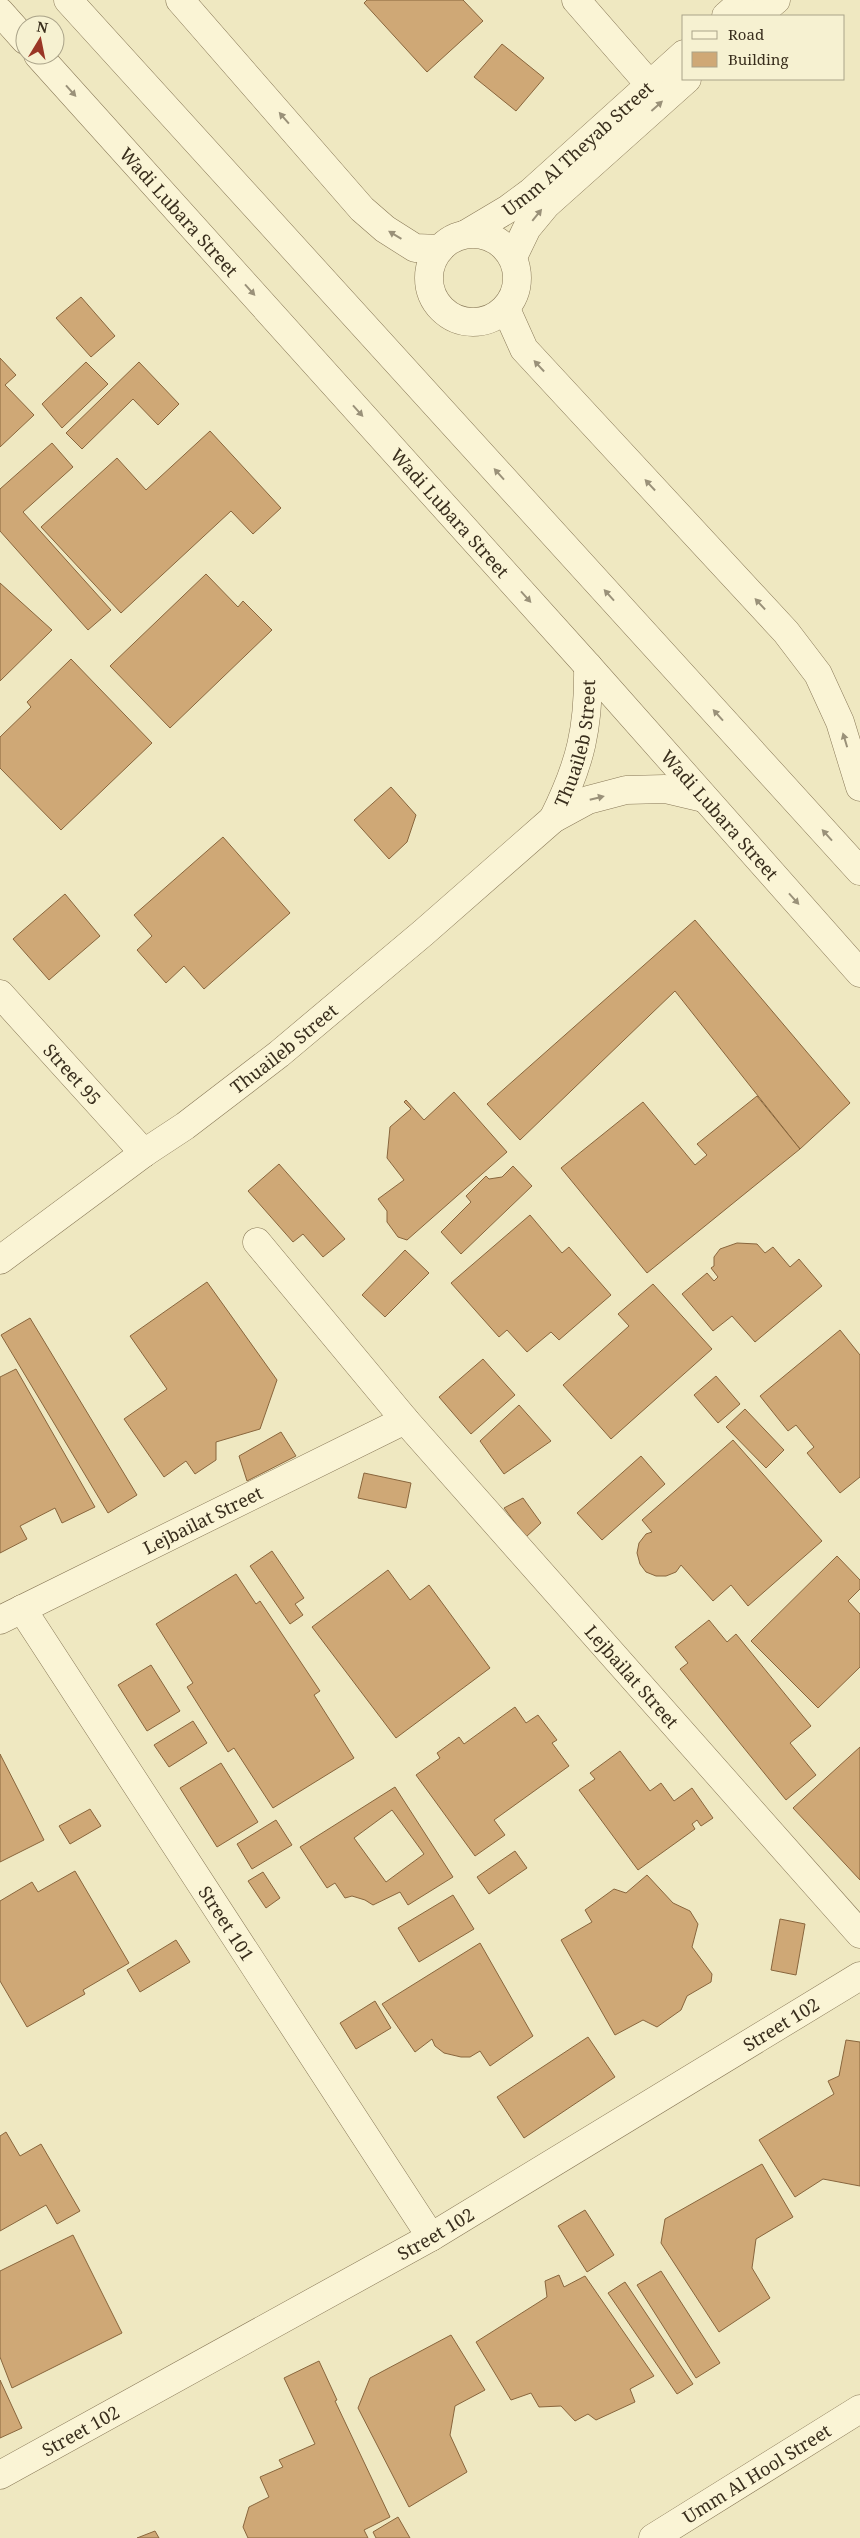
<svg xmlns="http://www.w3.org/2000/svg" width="860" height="2538" viewBox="0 0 860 2538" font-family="'Noto Serif',serif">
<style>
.building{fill:#cfa876;stroke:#89663d;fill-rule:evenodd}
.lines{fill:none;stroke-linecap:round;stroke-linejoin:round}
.minor-casing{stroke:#897958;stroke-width:29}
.minor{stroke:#faf4d5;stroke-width:28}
.oneway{fill:#9a9179}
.labels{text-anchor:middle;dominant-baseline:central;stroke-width:5;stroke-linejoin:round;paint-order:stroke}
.street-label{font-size:18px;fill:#392e1d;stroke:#f6f1d1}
</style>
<rect width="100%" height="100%" fill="#efe8c1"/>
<!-- building -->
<g class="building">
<path d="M367 0H463L483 21 427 72 364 3Z"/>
<path d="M502 44 544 78 516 111 474 77Z"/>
<path d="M81 297 115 336 91 357 56 318Z"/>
<path d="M0 358 16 375 5 385 34 415 0 447Z"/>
<path d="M86 362 108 384 62 428 42 404Z"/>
<path d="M139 362 179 404 158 425 133 399 82 449 66 433Z"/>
<path d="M210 431 281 508 253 534 231 511 121 613 41 527 117 458 146 490Z"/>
<path d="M52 443 73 467 23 512 111 610 88 630 0 531V489Z"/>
<path d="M206 574 238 607 243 601 272 630 170 728 110 666Z"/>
<path d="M0 583 52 630 0 681Z"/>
<path d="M71 659 152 743 61 830 0 768V737L31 707 27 702Z"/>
<path d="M391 787 416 815 407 842 389 859 354 820Z"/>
<path d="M223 837 290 913 204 989 184 966 166 983 137 950 152 936 134 915Z"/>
<path d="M65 894 100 936 49 980 13 939Z"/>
<path d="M695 920 850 1103 800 1149 675 991 520 1140 487 1104Z"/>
<path d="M454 1092 507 1152 407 1240 398 1237 387 1222V1211L378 1199 404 1180 387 1158 390 1127 411 1109 404 1102 406 1100 424 1120Z"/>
<path d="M757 1096 800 1149 647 1273 561 1168 643 1102 695 1165 707 1155 697 1144Z"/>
<path d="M279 1164 345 1239 323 1257 303 1234 293 1242 248 1191Z"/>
<path d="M513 1166 532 1186 461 1254 441 1232 471 1202 466 1196 486 1176 489 1179 502 1177Z"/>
<path d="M530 1215 562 1253 569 1247 611 1295 559 1340 551 1332 527 1352 507 1330 499 1337 451 1283Z"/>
<path d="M737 1243 757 1244 765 1253 773 1247 790 1267 799 1259 822 1286 755 1342 732 1316 713 1331 682 1294 707 1273 714 1281 718 1277 711 1268 714 1266V1257L720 1249Z"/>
<path d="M405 1250 429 1273 385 1317 362 1295Z"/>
<path d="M207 1282 277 1380 260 1429 216 1442V1460L195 1474 186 1461 164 1477 124 1419 167 1389 130 1336Z"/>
<path d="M653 1284 712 1349 611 1439 563 1385 629 1326 618 1314Z"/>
<path d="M30 1318 137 1495 108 1513 1 1335Z"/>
<path d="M840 1330 860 1355V1477L840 1493 807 1453 814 1447 796 1425 788 1431 760 1396Z"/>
<path d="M483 1359 515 1395 471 1434 439 1397Z"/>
<path d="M16 1369 95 1507 62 1523 55 1508 20 1526 27 1539 0 1553V1377Z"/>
<path d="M716 1376 740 1404 718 1423 694 1395Z"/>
<path d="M519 1405 551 1441 504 1474 480 1441Z"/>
<path d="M745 1409 784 1450 766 1468 726 1427Z"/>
<path d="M281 1432 296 1456 247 1481 239 1456Z"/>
<path d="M733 1440 822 1541 748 1606 731 1585 713 1601 681 1565 676 1572 666 1576H656L646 1572 640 1564 637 1553 639 1543 646 1534 652 1532 642 1520Z"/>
<path d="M641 1456 665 1484 602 1540 577 1513Z"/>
<path d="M364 1473 411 1483 406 1508 358 1498Z"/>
<path d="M523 1498 541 1523 526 1537 504 1508Z"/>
<path d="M272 1551 304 1598 295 1604 303 1615 290 1624 250 1566Z"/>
<path d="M837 1556 860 1580V1589L848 1601 860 1614V1667L818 1708 751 1641Z"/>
<path d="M388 1570 410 1600 429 1585 490 1668 396 1738 312 1627Z"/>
<path d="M236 1574 256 1604 260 1601 320 1691 314 1695 354 1758 273 1808 234 1748 228 1752 187 1687 193 1683 156 1624Z"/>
<path d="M709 1620 727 1642 736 1634 811 1726 790 1743 816 1775 786 1800 680 1669 688 1663 675 1647Z"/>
<path d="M151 1665 180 1711 147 1731 118 1685Z"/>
<path d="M515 1707 526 1723 538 1715 557 1740 552 1743 569 1766 494 1820 505 1835 475 1856 416 1775 440 1758 437 1753 459 1737 464 1744Z"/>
<path d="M193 1721 207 1743 169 1767 154 1745Z"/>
<path d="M860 1747V1880L793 1808Z"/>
<path d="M620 1751 650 1791 661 1783 674 1801 692 1788 713 1818 701 1826 697 1820 692 1824 695 1829 638 1870 579 1790 595 1779 590 1773Z"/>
<path d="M0 1754 44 1840 0 1862Z"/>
<path d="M221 1763 258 1822 217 1847 180 1788Z"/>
<path d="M395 1787 453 1877 408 1905 400 1892 373 1905 365 1900 352 1896 345 1898 335 1883 327 1888 300 1847ZM392 1810 424 1854 386 1882 354 1838Z"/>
<path d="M90 1809 101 1826 70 1844 59 1826Z"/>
<path d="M276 1820 292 1845 252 1869 237 1844Z"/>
<path d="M515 1851 527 1868 489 1894 477 1877Z"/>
<path d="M75 1871 129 1963 83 1990 85 1994 27 2027 0 1981V1901L32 1882 38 1892Z"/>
<path d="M263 1872 280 1898 266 1908 248 1881Z"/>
<path d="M647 1875 673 1903 690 1911 698 1924 692 1947 712 1974 711 1982 687 1996 681 2010 657 2027 643 2020 615 2035 561 1940 592 1922 585 1910 614 1889 626 1893Z"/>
<path d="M453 1895 474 1929 419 1962 398 1928Z"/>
<path d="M780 1919 805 1924 796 1975 771 1970Z"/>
<path d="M176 1940 190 1962 140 1992 127 1970Z"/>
<path d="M480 1943 533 2036 490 2066 480 2051 470 2057H461L444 2053 435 2046 432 2039 415 2052 382 2004Z"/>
<path d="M375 2001 391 2028 356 2049 340 2023Z"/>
<path d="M588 2037 615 2077 524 2138 497 2097Z"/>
<path d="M846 2040 860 2042V2186L823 2179 795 2197 759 2140 834 2094 828 2081 839 2076Z"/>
<path d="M6 2132 20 2156 41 2144 80 2211 57 2224 46 2205 0 2231V2136Z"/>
<path d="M762 2164 793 2217 756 2239 752 2268 770 2298 719 2332 661 2243 665 2219Z"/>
<path d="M585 2210 614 2255 587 2272 558 2226Z"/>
<path d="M73 2235 122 2333 12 2388 0 2357V2271Z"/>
<path d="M661 2271 720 2363 696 2378 637 2285Z"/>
<path d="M559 2275 564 2287 585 2276 654 2376 630 2389 635 2402 596 2420 588 2414 575 2421 561 2406 539 2407 531 2393 511 2400 476 2342 547 2297 545 2281Z"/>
<path d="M625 2282 693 2384 677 2394 608 2293Z"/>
<path d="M451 2335 485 2390 455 2406 450 2435 467 2472 409 2507 358 2408 370 2378Z"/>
<path d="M319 2361 337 2400 335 2401 390 2517 364 2530 368 2538H248L243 2527 249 2507 269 2497 260 2477 283 2467 279 2460 315 2444 284 2378Z"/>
<path d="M0 2380 22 2428 0 2438Z"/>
<path d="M398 2517 410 2538H376L373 2532Z"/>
<path d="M155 2531 159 2538H137Z"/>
</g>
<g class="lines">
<defs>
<g id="minor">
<path d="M68 0 860 871"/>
<path d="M180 0 362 209 385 229 415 248 440 249"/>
<path d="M576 0 650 85"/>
<path d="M0 12 25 40"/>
<path d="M726 16 744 0"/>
<path d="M757 16 776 0"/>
<path id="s1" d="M38 55 588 666 860 973"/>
<circle cx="473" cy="278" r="44"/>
<path id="s2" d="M466 234 508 209 531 192 684 54"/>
<path d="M513 257 527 228 546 205 687 79"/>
<path d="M506 309 524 349 786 632 818 674 840 722 860 787"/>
<path id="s3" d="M553 819C581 763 589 727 588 666"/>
<path id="s4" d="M0 994 144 1153"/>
<path id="s5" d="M257 1242 405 1420 860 1934"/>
<path id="s6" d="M0 1260 144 1153 185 1126 279 1054 423 933 553 819 588 800 626 790 665 789 703 798"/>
<path id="s7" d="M22 1609 431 2237"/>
<path id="s8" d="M0 1620 405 1420"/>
<path id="s9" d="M0 2475 431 2237 860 1976"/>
<path id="s10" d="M653 2538 860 2409"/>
</g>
</defs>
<!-- minor casing -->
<use href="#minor" class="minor-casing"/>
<!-- minor -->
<use href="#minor" class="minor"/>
</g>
<!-- one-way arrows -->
<defs><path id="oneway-solid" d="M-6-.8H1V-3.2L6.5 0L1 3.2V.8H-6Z" transform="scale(1.25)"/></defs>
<g class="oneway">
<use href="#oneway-solid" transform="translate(71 91) rotate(48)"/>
<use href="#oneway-solid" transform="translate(657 106) rotate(-42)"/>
<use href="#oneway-solid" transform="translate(284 118) rotate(-131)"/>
<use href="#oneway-solid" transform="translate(537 215) rotate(-51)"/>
<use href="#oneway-solid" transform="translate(395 235) rotate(-149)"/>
<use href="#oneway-solid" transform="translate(250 290) rotate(48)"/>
<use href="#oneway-solid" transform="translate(539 366) rotate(-133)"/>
<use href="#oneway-solid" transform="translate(358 411) rotate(48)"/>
<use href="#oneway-solid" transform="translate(499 474) rotate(-132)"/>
<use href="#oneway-solid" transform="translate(650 485) rotate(-133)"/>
<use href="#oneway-solid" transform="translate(609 595) rotate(-132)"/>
<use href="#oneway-solid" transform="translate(526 597) rotate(48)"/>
<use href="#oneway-solid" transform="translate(760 604) rotate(-133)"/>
<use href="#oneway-solid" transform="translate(718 715) rotate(-132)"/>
<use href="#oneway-solid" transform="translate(845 740) rotate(-107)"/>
<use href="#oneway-solid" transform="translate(597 798) rotate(-14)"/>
<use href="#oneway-solid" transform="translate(827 835) rotate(-132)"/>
<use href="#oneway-solid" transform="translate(794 899) rotate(48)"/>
</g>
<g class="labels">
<!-- street labels -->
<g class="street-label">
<text stroke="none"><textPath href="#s2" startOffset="141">Umm Al Theyab Street</textPath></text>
<text stroke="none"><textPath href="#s1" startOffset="211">Wadi Lubara Street</textPath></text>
<text stroke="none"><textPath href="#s1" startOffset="616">Wadi Lubara Street</textPath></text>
<text stroke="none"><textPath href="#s3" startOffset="80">Thuaileb Street</textPath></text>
<text stroke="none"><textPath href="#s1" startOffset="1021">Wadi Lubara Street</textPath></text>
<text stroke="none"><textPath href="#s6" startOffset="354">Thuaileb Street</textPath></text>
<text stroke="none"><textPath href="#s4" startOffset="108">Street 95</textPath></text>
<text stroke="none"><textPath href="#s8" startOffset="226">Lejbailat Street</textPath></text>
<text stroke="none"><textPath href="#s5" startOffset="574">Lejbailat Street</textPath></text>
<text stroke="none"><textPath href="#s7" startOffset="375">Street 101</textPath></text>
<text stroke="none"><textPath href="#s9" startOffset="902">Street 102</textPath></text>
<text stroke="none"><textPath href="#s9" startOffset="498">Street 102</textPath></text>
<text stroke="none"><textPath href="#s9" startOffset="92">Street 102</textPath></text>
<text stroke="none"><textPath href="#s10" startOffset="122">Umm Al Hool Street</textPath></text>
</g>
</g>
<!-- legend -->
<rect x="682" y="15" width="162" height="65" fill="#f6f1d1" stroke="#aaa389"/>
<rect x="692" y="31" width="25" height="8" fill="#faf4d5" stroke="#aaa389"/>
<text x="728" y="40" font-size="15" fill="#392e1d">Road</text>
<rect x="692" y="52" width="25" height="15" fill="#cfa876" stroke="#aaa389"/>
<text x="728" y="65" font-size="15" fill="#392e1d">Building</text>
<!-- north arrow -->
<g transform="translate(40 40) rotate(10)"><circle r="24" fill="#f6f1d1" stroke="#aaa389"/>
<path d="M0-4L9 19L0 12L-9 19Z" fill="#9a3626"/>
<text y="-8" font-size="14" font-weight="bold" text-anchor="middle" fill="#392e1d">N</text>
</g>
</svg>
